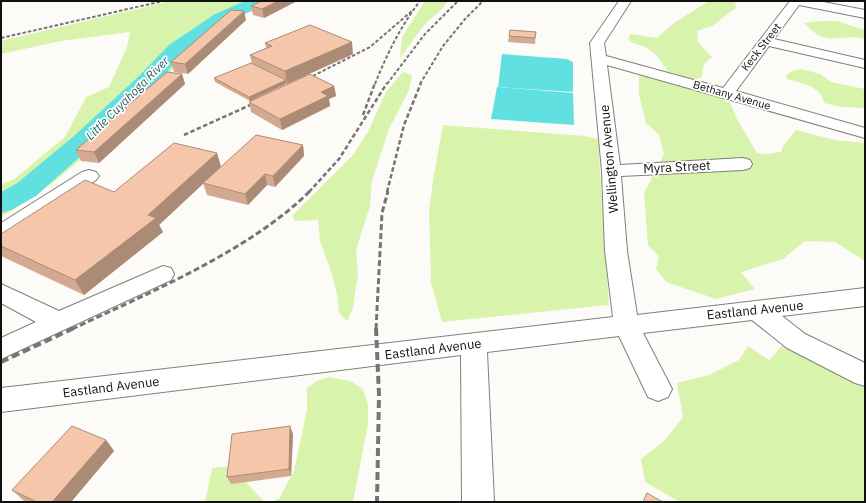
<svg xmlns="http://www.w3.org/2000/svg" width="866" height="503" viewBox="0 0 866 503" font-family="'IBM Plex Sans',sans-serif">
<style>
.green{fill:#d8f4ac}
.water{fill:#61e0e1}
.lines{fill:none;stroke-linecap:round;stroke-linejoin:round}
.river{fill:#61e0e1;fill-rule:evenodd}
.minor-casing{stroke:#807f7c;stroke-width:2}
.minor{fill:#fff;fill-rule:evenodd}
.rail-far3{stroke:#767573;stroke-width:2;stroke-dasharray:3.5 2;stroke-linecap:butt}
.rail-far2{stroke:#767573;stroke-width:2.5;stroke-dasharray:4.5 2.5;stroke-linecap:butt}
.rail-far1{stroke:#767573;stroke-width:3;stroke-dasharray:6 3;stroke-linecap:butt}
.rail{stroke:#767573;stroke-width:4;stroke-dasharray:8 4;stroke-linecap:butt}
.wall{fill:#d3aa91}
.shaded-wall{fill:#ac8b76}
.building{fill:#f5c6a9;stroke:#ac8b76}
.labels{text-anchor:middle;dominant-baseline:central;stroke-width:3.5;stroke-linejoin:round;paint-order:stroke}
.far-street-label{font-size:11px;fill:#10100f;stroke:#fff}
.far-water-label{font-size:12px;font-style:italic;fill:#265c5c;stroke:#fff}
.street-label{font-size:13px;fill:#10100f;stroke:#fff}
</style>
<rect width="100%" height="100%" fill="#fdfbf7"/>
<!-- green -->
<g class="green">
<path d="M171 1H273C259 7 243 11 231 18 204 35 185 58 163 80 113 129 63 183 1 217V184L13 180 65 137 86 97 109 87 127 47 130 32 61 41 1 54V41Z"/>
<path d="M425 1H448L442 9 425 24 400 58 402 37Z"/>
<path d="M709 1H735L736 8 712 26 697 31 698 42 712 57 704 64 702 77 695 80 667 71C661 60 656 53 645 47 638 44 634 45 628 39L630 34 657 38 674 23Z"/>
<path d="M820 21H837L865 30V39C840 32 828 50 804 23Z"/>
<path d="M802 69 820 74 831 82 865 89V108L841 107 824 103C821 86 802 83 787 79L786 75 792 71Z"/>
<path d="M639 71 728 98 737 119 757 153 766 154 781 152 783 146 796 130 835 140 865 143V261L835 242 805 241 783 259 741 272 755 289 716 299 666 282 656 269 659 256 648 245 644 193 664 154 659 135 646 123 639 95Z"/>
<path d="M403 72 412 75 409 90 389 129 372 181 370 206 356 250 358 274 353 308 347 321 339 313 337 294 332 274 320 241 318 220 295 221 292 216 352 156 368 132 386 92Z"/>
<path d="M443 125 585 136 598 139 609 305 442 322 431 283 429 210 434 174Z"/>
<path d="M748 346 769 360 782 346 791 347 865 384V502H680L645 482 641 459 664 441 683 417 677 383 709 375 739 360Z"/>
<path d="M329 377 350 381 363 389 368 405V424L353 502H271L279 499 294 471 307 410V388L317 381Z"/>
<path d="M230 466 265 502H205L212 468Z"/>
</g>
<!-- water -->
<g class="water">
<path d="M502 54 567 59 573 62V92L498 87Z"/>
<path d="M497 87 573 93 574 125 491 119Z"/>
</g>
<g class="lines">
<!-- river -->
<path class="river" d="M245 1H267L265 5 227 22 183 53 155 86 92 146 36 196 11 210 1 213V192L16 184 74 136 139 76 169 45 215 14Z"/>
<defs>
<g id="minor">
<path d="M619 1H631L604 43 606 56 723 88 790 1H818L865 10V18L799 5 774 39 865 60V68L769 46 736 91 865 128V138L607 65 620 165 743 158 750 160 752 164 750 168 743 170 621 176 627 251 637 315 865 288V306L782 316 805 334 865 363V386L855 383 787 348 752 320 643 333 672 389 668 397 658 401 648 397 619 336 487 352 494 502H462L461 355 1 412V388L613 317 605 251 602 171 590 43Z"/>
<path d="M89 170 96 172 99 176 96 180 9 238 1 240V223L82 172Z"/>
<path d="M163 266 171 268 174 274 171 280 1 359V338L36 322 1 303V284L59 311Z"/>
</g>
</defs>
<!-- minor casing -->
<use href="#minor" class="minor-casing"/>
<!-- minor -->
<use href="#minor" class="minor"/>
<!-- rail-far3 -->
<g class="rail-far3">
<path d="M1 38 163 1"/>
<path d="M303 81 370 47 413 10"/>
<path d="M375 84C387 54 400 27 420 1"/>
<path d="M387 84 425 34 458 1"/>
<path d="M420 84 443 46 465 19 483 1"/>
</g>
<!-- rail-far2 -->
<g class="rail-far2">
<path d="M363 115 375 83"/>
<path d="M184 135 259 101"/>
<path d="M309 192 339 159 387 83"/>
<path d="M387 192 404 125 421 83"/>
</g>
<!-- rail-far1 -->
<g class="rail-far1">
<path d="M72 329C149 293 251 250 310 191"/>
<path d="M376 329 382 213 388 191"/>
</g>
<!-- rail -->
<g class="rail">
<path d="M376 328 379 395 377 502"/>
<path d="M1 362 74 328"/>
</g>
</g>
<!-- wall -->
<g class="wall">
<path d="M262 1H297L264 18 253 15 251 6Z"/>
<path d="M246 20 188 74 174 72 171 62Z"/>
<path d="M510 30 536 32 535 44 508 42Z"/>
<path d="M265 43 353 54 287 84 286 83V84L250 101 215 82 214 78 252 64 250 55 266 48Z"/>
<path d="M182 74 185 84 99 163 81 161 76 150Z"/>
<path d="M334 86 336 96 329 99 330 106 282 130 251 112 249 102Z"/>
<path d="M303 145 304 156 275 187 267 185 248 205 207 195 203 183Z"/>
<path d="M217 153 221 167 159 225 163 232 84 295 1 256V234Z"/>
<path d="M293 434 291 476 231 484 227 477Z"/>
<path d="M106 440 114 451 71 502H26L23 500 12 490Z"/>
</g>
<!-- shaded-wall -->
<g class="shaded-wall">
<path d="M278 1H297L264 18 262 9Z"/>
<path d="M244 11 246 20 188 74 185 64Z"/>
<path d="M352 42 353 54 287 84 285 71Z"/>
<path d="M182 74 185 84 99 163 94 152Z"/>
<path d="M286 80V84L250 101 249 97Z"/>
<path d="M334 86 336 96 329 99 330 106 282 130 280 119 321 92Z"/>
<path d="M303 145 304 156 275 187 273 176Z"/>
<path d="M217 153 221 167 159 225 163 232 84 295 75 280Z"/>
<path d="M265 174 267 185 248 205 245 194Z"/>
<path d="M290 426 293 434 291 476 289 469Z"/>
<path d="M106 440 114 451 71 502H52Z"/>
</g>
<!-- building -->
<g class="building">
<path d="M262 1H278L262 9 251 6Z"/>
<path d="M231 10 244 11 185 64 171 62Z"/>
<path d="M310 25 352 42 285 71 250 55 272 46 265 43Z"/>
<path d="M510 30 536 32 535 38 509 36Z"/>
<path d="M251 63 286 80 249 97 214 78Z"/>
<path d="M167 72 182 74 94 152 76 150Z"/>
<path d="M310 74 334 86 321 92 328 96 280 119 249 102Z"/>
<path d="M256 135 303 145 273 176 265 174 245 194 203 183Z"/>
<path d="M174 143 217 153 148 215 156 218 75 280 1 246V234L85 180 114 192Z"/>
<path d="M72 426 106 440 52 502H37L12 490Z"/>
<path d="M290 426 289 469 227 477 232 434Z"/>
<path d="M647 493 663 502H643Z"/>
</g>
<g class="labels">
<!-- far-street labels -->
<g class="far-street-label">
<text transform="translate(761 47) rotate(-52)">Keck Street</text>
<text transform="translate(732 95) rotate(16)">Bethany Avenue</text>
</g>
<!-- far-water labels -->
<g class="far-water-label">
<text transform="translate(127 98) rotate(-45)">Little Cuyahoga River</text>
</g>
<!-- street labels -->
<g class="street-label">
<text transform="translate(609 159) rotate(-95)">Wellington Avenue</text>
<text transform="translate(677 167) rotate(-3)">Myra Street</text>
<text transform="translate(755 310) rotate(-6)">Eastland Avenue</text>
<text transform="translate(433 349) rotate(-7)">Eastland Avenue</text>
<text transform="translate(111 387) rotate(-7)">Eastland Avenue</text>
</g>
</g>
<!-- border -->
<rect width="866" height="503" fill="none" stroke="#10100f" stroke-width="4"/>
</svg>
